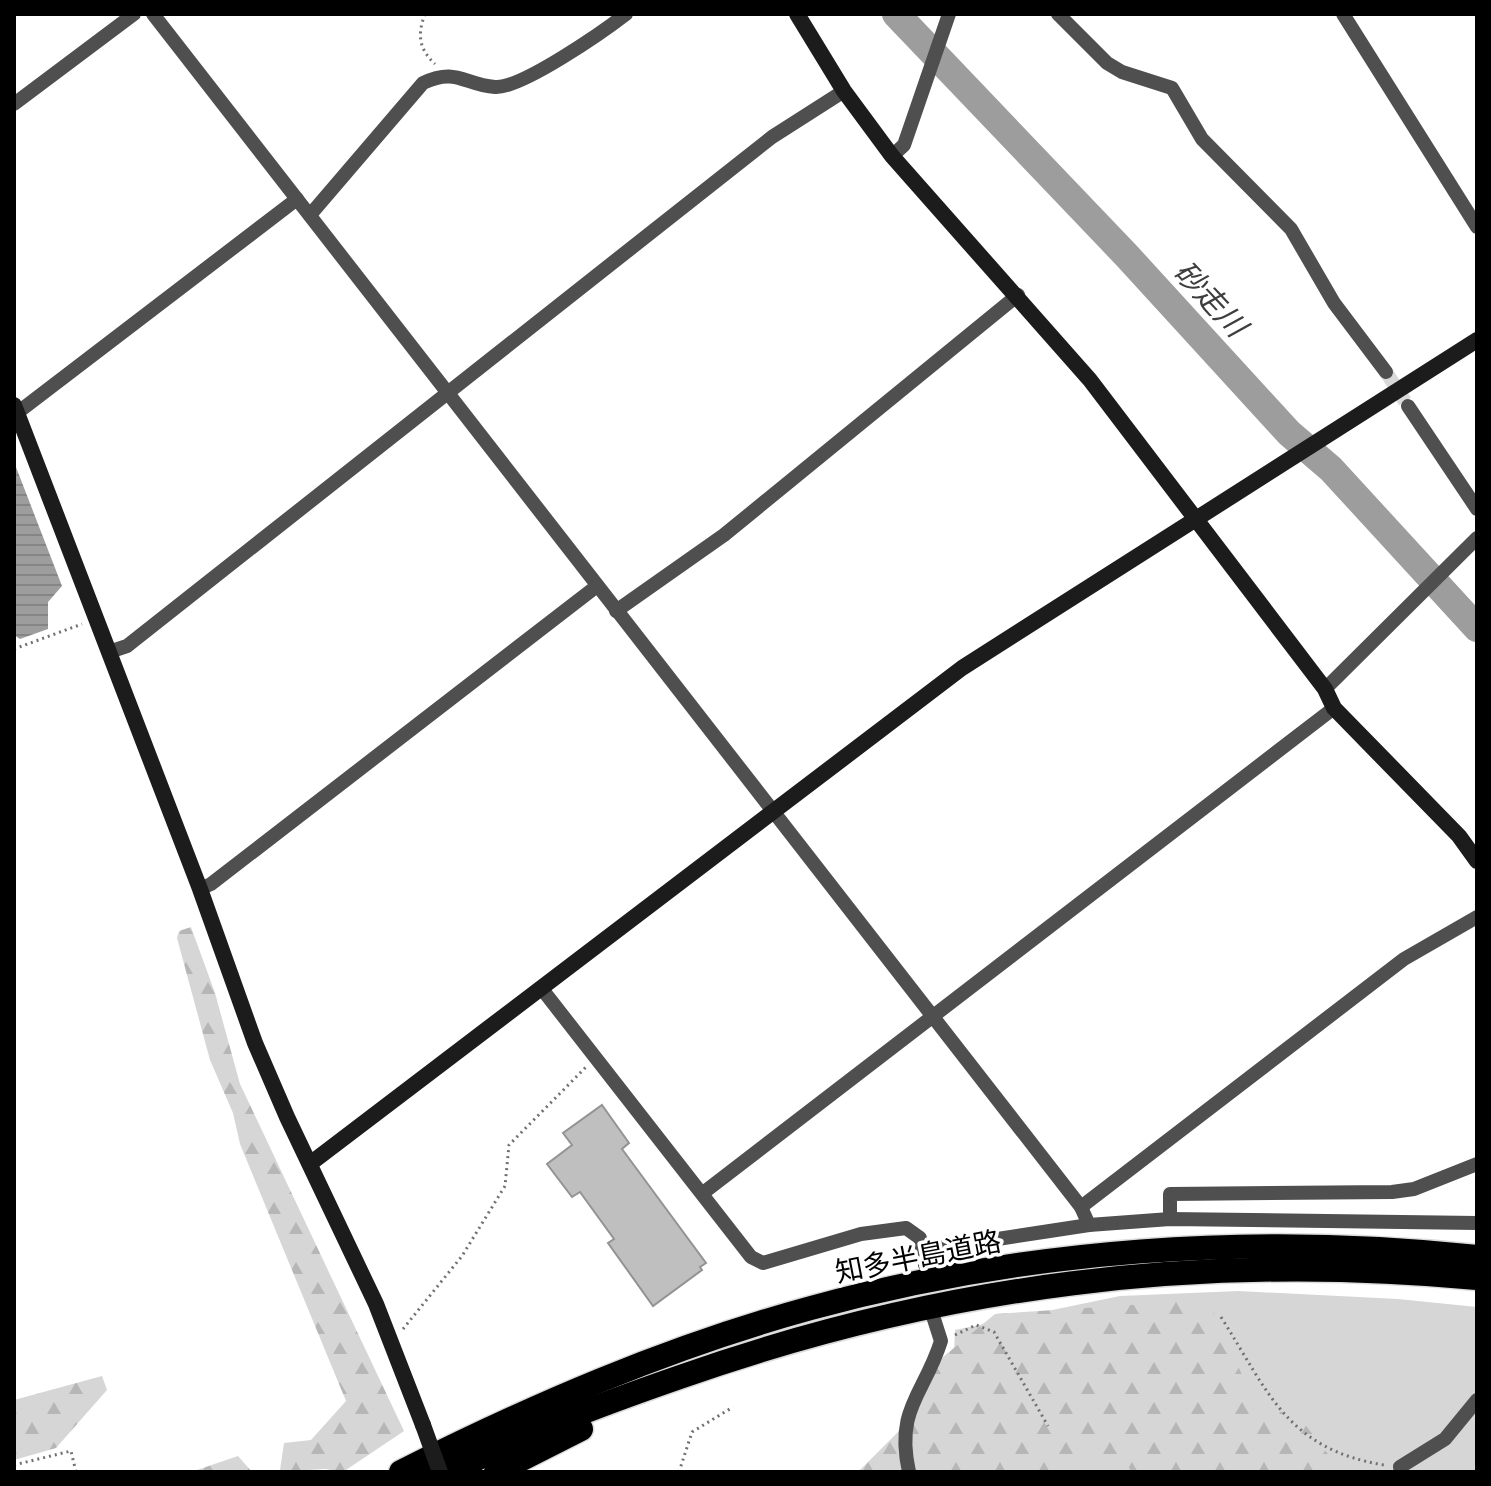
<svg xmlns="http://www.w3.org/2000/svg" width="1491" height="1486" viewBox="0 0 1491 1486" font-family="'PT Sans Narrow','Noto Sans JP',sans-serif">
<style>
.green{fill:#d6d6d6}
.forest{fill:url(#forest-firs)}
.water{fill:url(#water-rules)}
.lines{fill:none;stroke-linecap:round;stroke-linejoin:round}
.river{stroke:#9d9d9d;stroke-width:28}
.building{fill:#bfbfbf;stroke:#939393;stroke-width:2}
.street-tunnel{stroke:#d9d9d9;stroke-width:14;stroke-dasharray:14 7;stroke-linecap:butt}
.highway-casing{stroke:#dbdbdb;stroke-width:27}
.path{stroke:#717171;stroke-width:3;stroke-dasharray:2 4;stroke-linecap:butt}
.street{stroke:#4f4f4f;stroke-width:14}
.secondary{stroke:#1c1c1c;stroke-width:16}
.highway{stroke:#000;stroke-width:24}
.secondary-bridge{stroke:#1c1c1c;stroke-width:16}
.labels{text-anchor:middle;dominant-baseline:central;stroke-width:7;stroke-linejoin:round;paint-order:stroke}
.street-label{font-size:28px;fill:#000;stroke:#fff}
.water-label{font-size:30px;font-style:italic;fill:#3e3e3e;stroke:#fff}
</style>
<defs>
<pattern id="forest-firs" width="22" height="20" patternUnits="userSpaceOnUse" patternTransform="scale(2)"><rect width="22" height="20" fill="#d6d6d6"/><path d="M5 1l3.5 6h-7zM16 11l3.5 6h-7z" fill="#b6b6b6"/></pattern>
<pattern id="water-rules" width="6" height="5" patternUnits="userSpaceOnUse" patternTransform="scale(2)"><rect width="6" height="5" fill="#9d9d9d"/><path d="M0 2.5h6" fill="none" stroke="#858585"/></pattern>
</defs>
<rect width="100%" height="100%" fill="#fff"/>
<!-- green -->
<path class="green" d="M1238 1291 1398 1299 1477 1307V1472H918L952 1402 955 1330 1120 1296Z"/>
<!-- forest -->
<g class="forest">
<path d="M191 927 215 993 240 1084 404 1431 343 1472 325 1469 275 1472 280 1470 284 1443 311 1440 346 1401 240 1144 233 1113 210 1060 177 938 179 931Z"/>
<path d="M1208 1300 1253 1399 1303 1422 1342 1472H1132L1126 1464 1078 1453 1047 1472H858L904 1426 914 1399 943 1357 995 1314Z"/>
<path d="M102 1376 107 1390 56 1448 14 1460V1400Z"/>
<path d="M238 1456 252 1472H191Z"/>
</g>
<!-- water -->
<path class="water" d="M14 462 62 586 48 602V629L20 639 14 635Z"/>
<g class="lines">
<!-- river -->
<path class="river" d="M896 14 1128 257 1289 433 1331 469 1477 628"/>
</g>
<!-- building -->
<path class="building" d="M602 1105 629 1143 622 1149 706 1263 700 1267 702 1270 653 1306 608 1243 614 1239 580 1192 572 1197 547 1164 572 1145 563 1133Z"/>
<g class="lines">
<!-- street-tunnel -->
<path class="street-tunnel" d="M1386 372 1408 406"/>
<defs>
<g id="highway">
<path d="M401 1472C532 1406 668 1347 811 1308 1026 1249 1255 1233 1477 1257"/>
<path d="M451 1472C524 1433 602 1404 680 1377 941 1285 1201 1252 1477 1278"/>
<path d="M496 1472 581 1429"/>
</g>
</defs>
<!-- highway casing -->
<use href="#highway" class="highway-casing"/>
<!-- path -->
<g class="path">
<path d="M425 14C417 35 419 49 435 64"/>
<path d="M14 649 82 624"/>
<path d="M1221 1317C1269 1393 1287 1449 1384 1465"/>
<path d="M403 1329 462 1256 505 1186 509 1145 587 1066"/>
<path d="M955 1335 976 1325 994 1332 1048 1426"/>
<path d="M14 1465 71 1451 76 1472"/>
<path d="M679 1472 692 1432 733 1407"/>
</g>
<!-- street -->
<g class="street">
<path d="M153 14 1081 1207 1089 1225"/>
<path d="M1058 14 1107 63 1122 72 1172 88 1202 139 1291 229 1334 303 1386 372"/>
<path d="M1343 14 1477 227"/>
<path d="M14 104 134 14"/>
<path d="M892 156 904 145 949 14"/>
<path d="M310 215 423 83C457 67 464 85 495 87 521 89 604 31 626 14"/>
<path d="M1408 406 1477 509"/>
<path d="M17 413 297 199"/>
<path d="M616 611 724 535 1018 295"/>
<path d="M109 652 127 646 772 137 844 91"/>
<path d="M1325 689 1477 538"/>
<path d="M200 889 211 884 597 586"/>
<path d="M542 989 751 1257 763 1263 861 1234 906 1228 920 1238 925 1265"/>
<path d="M703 1193 1334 708"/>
<path d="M1081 1207 1404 959 1477 917"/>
<path d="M1170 1219V1194L1392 1192 1414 1189 1477 1164"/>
<path d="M925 1250 1089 1225 1170 1219 1477 1223"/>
<path d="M909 1472C895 1408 924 1395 941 1341L933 1316"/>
<path d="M1401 1472 1400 1467 1445 1439 1477 1400"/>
</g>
<!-- secondary -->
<g class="secondary">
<path d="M797 14 844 91 892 156 1090 380 1325 689 1334 708 1459 836 1477 861"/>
<path d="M14 405 200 889 255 1043 287 1117 376 1304 423 1425"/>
<path d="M311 1163 962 668 1477 340"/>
</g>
<!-- highway -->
<use href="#highway" class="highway"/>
<!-- secondary-bridge -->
<path class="secondary-bridge" d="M423 1425 440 1472"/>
</g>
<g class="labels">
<!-- street labels -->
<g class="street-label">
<text transform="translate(918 1256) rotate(-11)">知多半島道路</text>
</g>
<!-- water labels -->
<g class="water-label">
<text transform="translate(1211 298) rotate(47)">砂走川</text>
</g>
</g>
<!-- border -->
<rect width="1491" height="1486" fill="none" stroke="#000000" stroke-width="32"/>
</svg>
